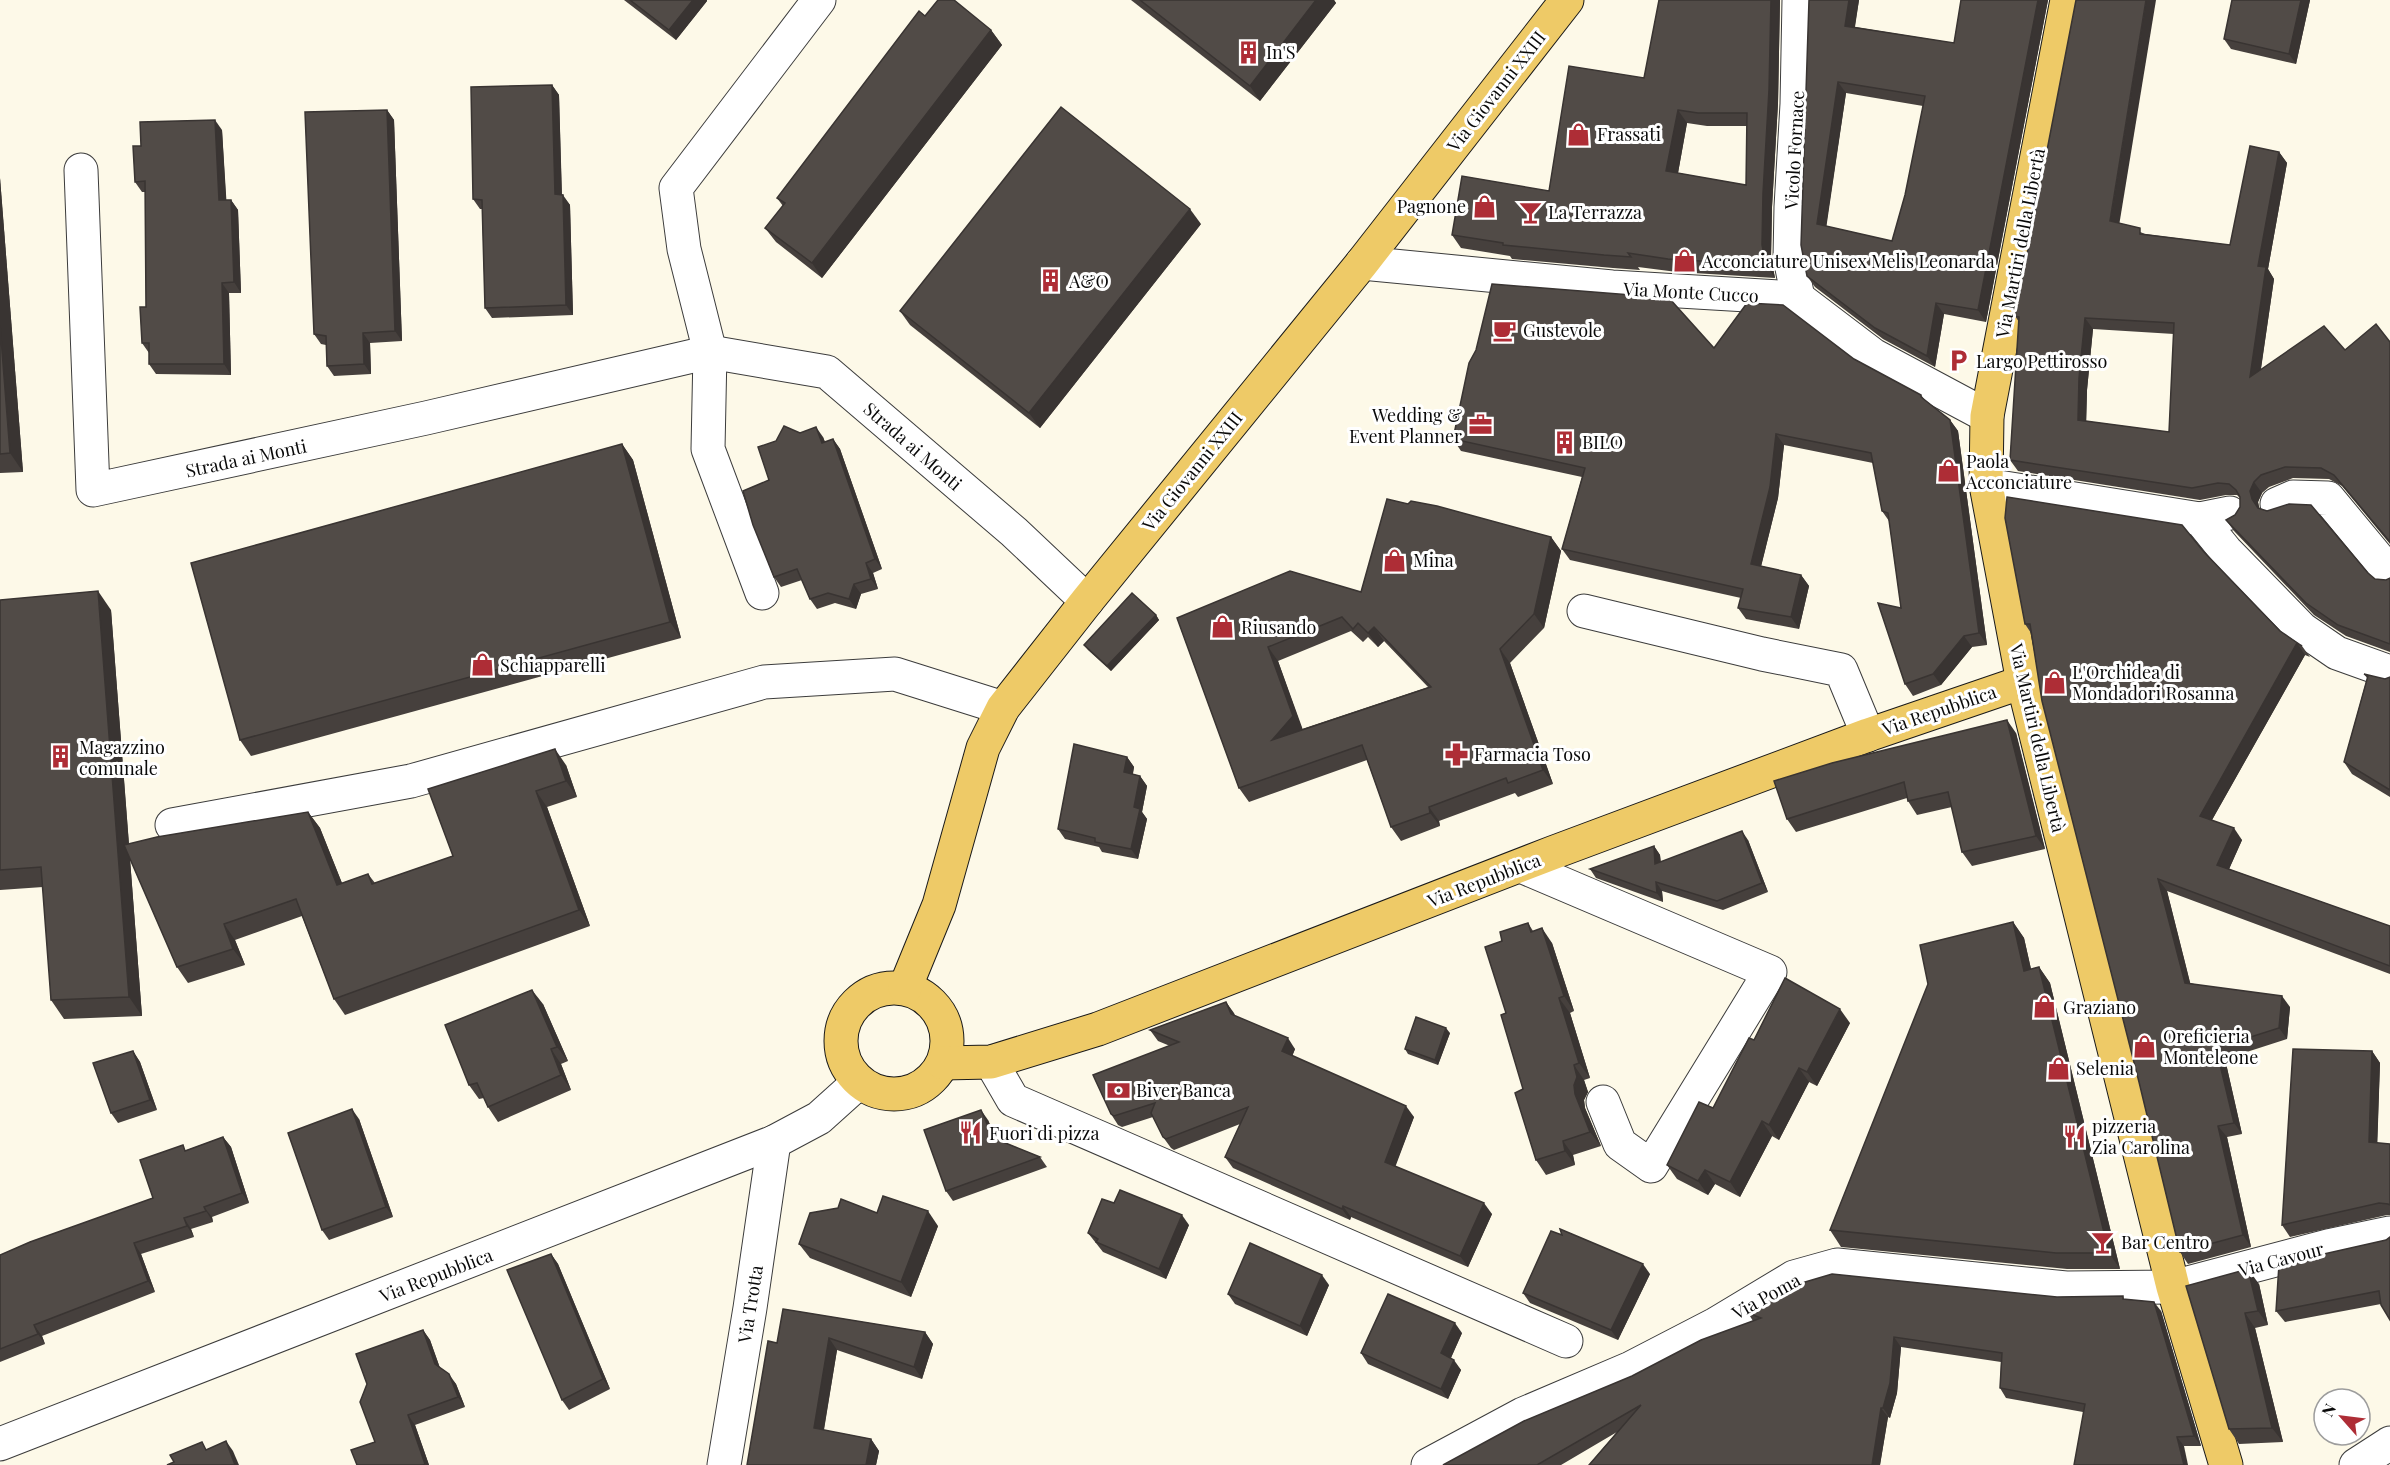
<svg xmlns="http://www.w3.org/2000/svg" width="2390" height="1465" viewBox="0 0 2390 1465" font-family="'Playfair Display',serif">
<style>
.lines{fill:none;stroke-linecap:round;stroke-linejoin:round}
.minor-casing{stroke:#3c3c3c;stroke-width:35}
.major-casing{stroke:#1a1a1a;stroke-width:35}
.minor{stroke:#fff;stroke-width:33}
.major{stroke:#eeca67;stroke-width:33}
.wall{fill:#46403d;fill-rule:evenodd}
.shaded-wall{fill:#393432}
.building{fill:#514b47;stroke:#393432;stroke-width:1.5;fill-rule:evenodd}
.labels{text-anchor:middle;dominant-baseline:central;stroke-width:6;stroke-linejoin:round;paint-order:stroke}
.poi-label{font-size:18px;fill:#090909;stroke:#fff;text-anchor:start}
.street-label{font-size:18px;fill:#090909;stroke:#fff}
</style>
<rect width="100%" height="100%" fill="#fdf9e8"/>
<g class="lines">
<defs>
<g id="minor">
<path d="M81 170 93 490 426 418 710 352 827 372 1014 532 1087 601"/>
<path d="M1362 263 1612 287 1798 298 1873 355 1987 416"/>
<path d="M1798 298 1790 258 1791 207 1797 104 1799 0"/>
<path d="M1986 485 2200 519 2226 551 2302 629 2337 653 2390 672"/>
<path d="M2277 504 2293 497 2328 498 2390 573"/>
<path d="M2200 519 2230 513"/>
<path d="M762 593 708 449 710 352 684 249 676 188 819 0"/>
<path d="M1584 611 1762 654 1841 670 1868 735"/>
<path d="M172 825 411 781 764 682 895 674 1003 708"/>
<path d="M1521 866 1770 972 1651 1166 1620 1144 1603 1102"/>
<path d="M991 1062 1013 1100 1566 1341"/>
<path d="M0 1444 774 1142 819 1118 859 1082"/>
<path d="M724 1465 750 1308 774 1142"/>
<path d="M1428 1465 1523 1414 1631 1368 1716 1324 1794 1277 1837 1265 2066 1288 2173 1287 2328 1246 2390 1233"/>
<path d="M2356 1465 2390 1443"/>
</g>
<g id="major">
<path d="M2067 0 1987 416 1986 485 2023 682 2173 1287 2226 1465"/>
<circle cx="894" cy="1041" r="53"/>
<path d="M905 988 939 905 983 748 1003 708 1087 601 1362 263 1567 0"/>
<path d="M943 1063 991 1062 1098 1029 1552 853 1868 735 2023 682"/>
</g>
</defs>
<!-- minor casing -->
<use href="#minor" class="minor-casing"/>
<!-- major casing -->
<use href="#major" class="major-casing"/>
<!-- minor -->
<use href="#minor" class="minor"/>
<!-- major -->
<use href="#major" class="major"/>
</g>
<!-- wall -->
<g class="wall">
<path d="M624 0H707V1L676 40Z"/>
<path d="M1131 0H1334L1336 3 1260 101Z"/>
<path d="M1659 0H1780L1778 103 1772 207 1771 258 1775 278 1677 272 1638 267 1640 270 1613 268 1512 259 1510 256 1461 248 1452 235 1549 191 1644 78ZM1687 123 1707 126H1747L1746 185 1678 173Z"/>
<path d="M1809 0H1859L1855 27 1954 43 1961 0H2048L1986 322 1944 314 1935 367 1883 339 1815 287 1807 276ZM1846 93 1923 106 1905 195 1892 241 1826 226Z"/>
<path d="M2232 0H2310L2296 64 2231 49 2224 39Z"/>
<path d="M925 16 991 30 1002 45 822 278 776 242 765 228 783 206 777 198Z"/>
<path d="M552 85 559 95 562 195 570 205 573 315 492 318 485 308 482 209H480L473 199Z"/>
<path d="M387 110 394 120 402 341 370 343 371 374 334 376 327 366 326 345 321 344 314 334Z"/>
<path d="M222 130 226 200H231L238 210 241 293H229L231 375 156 374 149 364V353L142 343 146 307 145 192H142L135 182 141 146Z"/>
<path d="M2279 152 2287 163 2268 269 2274 279 2261 369 2345 350 2390 342V544L2342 486 2329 479 2293 478 2269 487 2262 493 2258 502 2259 508 2375 579 2386 580 2390 578V652L2346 636 2314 615 2234 531 2226 520 2235 515 2240 507V498L2237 495H2226L2200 500 2018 471 2010 460 2019 322 2015 316 2119 223 2145 234 2230 245ZM2093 329 2174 334 2169 432 2086 421 2087 390Z"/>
<path d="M0 178 23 472 0 473Z"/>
<path d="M1201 224 1040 428 910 325 900 311Z"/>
<path d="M1714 348 1854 359 1921 395 1925 400 1950 420 1958 431 1987 645 1972 647 1941 685 1913 696 1905 684 1901 608 1889 521 1882 511 1873 463 1784 445 1778 498 1761 566 1801 575 1809 586 1799 629 1746 619 1738 608 1741 598 1570 560 1562 549 1582 477 1461 451 1453 439Z"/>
<path d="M800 433 823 437 825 442 833 439 840 449 882 569 873 573 878 589 861 594 856 609 835 603 817 609 810 599 802 580 781 587 774 577Z"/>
<path d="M622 444 633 460 681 638 251 756 240 740Z"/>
<path d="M1551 537 1561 551 1544 628 1510 663 1553 784 1518 797 1515 793 1439 821 1440 826 1401 841 1391 827 1367 760 1249 802 1239 788 1177 618 1361 592ZM1351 631 1363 642 1368 637 1378 647 1384 641 1428 687 1302 729 1278 661Z"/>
<path d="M2204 552 2280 631 2302 646 2310 657 2305 655 2212 820 2242 840 2229 869 2390 926V974L2167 891 2190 983 2290 1007 2287 1039 2225 1059 2242 1134 2227 1137 2251 1247 2188 1264 2180 1252 2031 633 2025 624Z"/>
<path d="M0 600 111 610 129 844 308 812 320 828 342 883 368 874 375 883 453 856 566 765 577 797 547 807 590 926 345 1015 334 999 302 916 235 940 245 965 188 983 177 967 130 859 142 1016 64 1019 51 1000 43 887 0 890Z"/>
<path d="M1156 615 1159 620 1111 671 1088 650 1084 645Z"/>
<path d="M2364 674 2385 679 2390 677V797L2352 774 2344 762 2367 678Z"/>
<path d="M2016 733 2045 849 1972 866 1962 852 1952 807 1917 815 1908 801 1907 798 1796 832 1787 819Z"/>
<path d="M1127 757 1134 767 1133 774 1140 776 1147 786 1142 812 1147 819 1138 859 1102 852 1099 847 1065 839 1058 829Z"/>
<path d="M1748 840 1768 892 1723 910 1662 891 1663 902 1596 878 1590 869 1654 846 1660 855 1661 862Z"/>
<path d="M2013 922 2024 938 2031 969 2039 967 2050 983 2120 1269H2067L1841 1247 1830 1230Z"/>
<path d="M1528 923 1533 931 1552 943 1574 1011 1570 1013 1590 1078 1584 1080 1588 1092 1584 1100 1585 1108 1601 1146 1573 1155 1575 1165 1546 1175 1536 1160 1523 1089 1506 1013 1502 941Z"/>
<path d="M1226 1002 1235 1016 1295 1049 1292 1056 1414 1117 1395 1166 1492 1214 1468 1267 1351 1217 1350 1220 1233 1168 1225 1157 1240 1124 1174 1150 1171 1148 1163 1137 1153 1117 1122 1127 1118 1125 1111 1114 1170 1046 1158 1041 1150 1030Z"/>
<path d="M543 1004 568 1061 561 1064 571 1090 498 1122 488 1107 484 1098 479 1099 469 1085Z"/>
<path d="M1850 1023 1817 1086 1809 1082 1779 1140 1772 1136 1740 1197 1715 1184 1708 1195 1677 1179 1667 1165 1713 1108 1754 1040Z"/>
<path d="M1450 1033 1438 1065 1408 1054 1405 1049Z"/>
<path d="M133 1051 140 1062 157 1110 118 1123 111 1113Z"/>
<path d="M2372 1051 2380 1063 2377 1143 2390 1144V1215H2387L2290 1237 2282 1225Z"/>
<path d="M359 1119 393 1217 329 1240 322 1230Z"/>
<path d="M988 1120 996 1139 1040 1157 1047 1167 953 1201 946 1191Z"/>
<path d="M223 1137 231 1147 249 1203 212 1217 213 1222 191 1229 194 1237 141 1254 155 1292 42 1336 45 1344 0 1362V1255L153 1198 187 1150Z"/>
<path d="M877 1213 938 1226 911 1297 810 1258 799 1244Z"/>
<path d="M1189 1225 1166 1279 1103 1252 1088 1233Z"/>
<path d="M2386 1240 2381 1304 2285 1322 2276 1311Z"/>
<path d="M551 1254 558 1264 610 1389 569 1410 562 1400Z"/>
<path d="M1650 1274 1618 1340 1530 1303 1523 1293Z"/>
<path d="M2259 1284 2268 1325 2255 1328 2283 1442 2239 1444 2229 1429 2186 1286Z"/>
<path d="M1329 1285 1307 1336 1235 1304 1228 1294Z"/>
<path d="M2123 1296 2124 1299 2161 1311 2201 1446H2184L2083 1412 2006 1398 2000 1388 2001 1362 1901 1347 1897 1393 1890 1418 1888 1417 1880 1465H1589L1617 1432 1561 1465H1443L1632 1376 1753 1321 1748 1313 2057 1297Z"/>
<path d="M783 1309 925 1332 933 1344 922 1379 837 1350 824 1430 871 1439 879 1451 876 1465H747L777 1343Z"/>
<path d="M423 1330 430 1340 440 1368 456 1384 465 1407 415 1425 429 1465H357L375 1442Z"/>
<path d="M1462 1333 1451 1358 1461 1370 1448 1399 1368 1364 1361 1353Z"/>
</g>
<!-- shaded-wall -->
<g class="shaded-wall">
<path d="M693 0H707V1L676 40 669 30Z"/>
<path d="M1316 0H1334L1336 3 1260 101 1250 86Z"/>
<path d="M1771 0H1780L1778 103 1772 207 1771 258 1775 278 1766 265 1762 245 1763 193Z"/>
<path d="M1849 0H1859L1853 37 1845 26Z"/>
<path d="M2038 0H2048L1986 322 1978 310Z"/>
<path d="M2146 0H2156L2118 232 2110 221Z"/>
<path d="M2301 0H2310L2296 64 2289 54Z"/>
<path d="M991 30 1002 45 822 278 812 263Z"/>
<path d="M1838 82 1846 93 1825 236 1817 224Z"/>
<path d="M552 85 559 95 562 204 555 194Z"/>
<path d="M387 110 394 120 402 341 395 331Z"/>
<path d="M1678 110 1687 123 1676 184 1666 171Z"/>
<path d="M215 120 222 130 227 210 219 200Z"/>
<path d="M2279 152 2287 163 2268 269 2274 279 2258 388 2250 377 2258 266Z"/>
<path d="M0 178 23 472 10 453 0 325Z"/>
<path d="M563 195 570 205 573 315 566 305Z"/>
<path d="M231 200 238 210 241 293 234 282Z"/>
<path d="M1190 209 1201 224 1040 428 1029 413Z"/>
<path d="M222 283 229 293 231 375 224 364Z"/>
<path d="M1936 303 1944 314 1935 367 1927 356Z"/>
<path d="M2085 318 2093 329 2087 390 2086 431 2078 420 2079 378Z"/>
<path d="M363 333 370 343 371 374 364 364Z"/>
<path d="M1950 420 1958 431 1987 645 1979 633Z"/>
<path d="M816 427 823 437 829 453 822 443Z"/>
<path d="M1776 434 1784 445 1778 498 1759 575 1751 564Z"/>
<path d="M833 439 840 449 882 569 875 559Z"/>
<path d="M622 444 633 460 681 638 670 622Z"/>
<path d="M2254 482 2262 493 2258 502 2260 511 2252 499 2250 491Z"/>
<path d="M1551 537 1561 551 1544 628 1534 614Z"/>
<path d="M866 563 873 573 878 589 871 579Z"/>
<path d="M1801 575 1809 586 1799 629 1791 617Z"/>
<path d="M854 584 861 594 856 609 849 599Z"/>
<path d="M98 591 111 610 142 1016 129 997Z"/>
<path d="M1156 615 1159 620 1111 671 1107 666Z"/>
<path d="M1374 627 1384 641 1378 647 1368 633Z"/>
<path d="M1964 636 1972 647 1941 685 1933 674Z"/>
<path d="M2297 643 2305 655 2208 827 2200 816Z"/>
<path d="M1268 647 1278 661 1303 730 1272 740Z"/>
<path d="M1500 649 1510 663 1553 784 1543 770Z"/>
<path d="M2007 720 2016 733 2045 849 2036 836Z"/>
<path d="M555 749 566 765 577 797 566 781Z"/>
<path d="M1127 757 1134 767 1131 782 1124 772Z"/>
<path d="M1140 776 1147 786 1142 812 1147 819 1138 859 1131 849 1134 807Z"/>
<path d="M536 791 547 807 590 926 579 910Z"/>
<path d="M1429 807 1439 821 1440 826 1430 813Z"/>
<path d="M308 812 320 828 349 901 337 885Z"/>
<path d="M2234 828 2242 840 2226 876 2217 865Z"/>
<path d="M1742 831 1748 840 1768 892 1762 883Z"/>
<path d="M1654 846 1660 855 1661 873 1655 864Z"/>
<path d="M2158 879 2167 891 2193 994 2185 983Z"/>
<path d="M1656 882 1662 891 1663 902 1657 893Z"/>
<path d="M2013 922 2024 938 2035 987 2024 971Z"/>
<path d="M224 924 235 940 245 965 233 949Z"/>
<path d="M1542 928 1552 943 1574 1011 1564 996Z"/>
<path d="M2039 967 2050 983 2120 1269 2109 1253Z"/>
<path d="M532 990 543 1004 568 1061 557 1047Z"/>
<path d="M2282 996 2290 1007 2287 1039 2279 1028Z"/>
<path d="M1559 998 1570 1013 1590 1078 1579 1063Z"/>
<path d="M1226 1002 1234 1013 1239 1025 1231 1014Z"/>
<path d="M1840 1009 1850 1023 1817 1086 1807 1072Z"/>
<path d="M1446 1028 1450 1033 1438 1065 1435 1060Z"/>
<path d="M1288 1038 1295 1049 1290 1062 1282 1051Z"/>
<path d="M2216 1048 2225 1059 2242 1134 2234 1123Z"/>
<path d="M551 1049 561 1064 571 1090 561 1075Z"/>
<path d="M133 1051 140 1062 157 1110 150 1100Z"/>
<path d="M2372 1051 2380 1063 2377 1154 2369 1142Z"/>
<path d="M1574 1065 1584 1080 1588 1092 1584 1100 1585 1108 1601 1146 1590 1132 1575 1094Z"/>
<path d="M1799 1068 1809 1082 1779 1140 1769 1125Z"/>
<path d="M1406 1106 1414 1117 1393 1173 1385 1162Z"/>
<path d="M352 1109 359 1119 393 1217 386 1207Z"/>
<path d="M981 1110 988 1120 1000 1148 993 1138Z"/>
<path d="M1762 1121 1772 1136 1740 1197 1730 1182Z"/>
<path d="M2218 1126 2227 1137 2251 1247 2243 1235Z"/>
<path d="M223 1137 231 1147 249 1203 242 1193Z"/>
<path d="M1563 1141 1573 1155 1575 1165 1565 1151Z"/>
<path d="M1705 1170 1715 1184 1708 1195 1698 1181Z"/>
<path d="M1484 1203 1492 1214 1468 1267 1460 1256Z"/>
<path d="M1343 1206 1351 1217 1350 1220 1342 1209Z"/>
<path d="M204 1207 212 1217 213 1222 206 1211Z"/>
<path d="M928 1211 938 1226 911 1297 901 1282Z"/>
<path d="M1182 1215 1189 1225 1166 1279 1159 1269Z"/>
<path d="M184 1218 191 1229 194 1237 187 1226Z"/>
<path d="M134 1243 141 1254 155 1292 148 1281Z"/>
<path d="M551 1254 558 1264 610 1389 603 1379Z"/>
<path d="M1643 1264 1650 1274 1618 1340 1611 1330Z"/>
<path d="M2248 1269 2259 1284 2268 1325 2258 1311Z"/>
<path d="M1322 1275 1329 1285 1307 1336 1300 1326Z"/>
<path d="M2154 1302 2161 1311 2201 1446 2194 1436Z"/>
<path d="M2245 1313 2255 1328 2283 1442 2272 1428Z"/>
<path d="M1455 1323 1462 1333 1448 1364 1441 1353Z"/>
<path d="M34 1325 42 1336 45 1344 38 1334Z"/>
<path d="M423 1330 430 1340 442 1374 435 1364Z"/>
<path d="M925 1332 933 1344 922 1379 914 1367Z"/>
<path d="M1894 1337 1901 1347 1897 1393 1890 1418 1883 1408Z"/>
<path d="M829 1338 837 1350 822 1440 814 1428Z"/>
<path d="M1454 1360 1461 1370 1448 1399 1441 1389Z"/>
<path d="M449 1374 456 1384 465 1407 458 1397Z"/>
<path d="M1881 1408 1888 1417 1880 1465H1872Z"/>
<path d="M408 1415 415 1425 429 1465H426L425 1464Z"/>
<path d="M2177 1437 2184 1446 2188 1465H2184Z"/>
<path d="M871 1439 879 1451 876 1465H866Z"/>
<path d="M226 1441 233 1451 239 1465H235Z"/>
</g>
<!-- building -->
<g class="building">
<path d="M630 0H693L669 30Z"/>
<path d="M938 0H954L991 30 812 263 765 228 785 203 777 198 919 11 925 16Z"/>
<path d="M1140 0H1316L1250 86Z"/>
<path d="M1659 0H1771L1769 90 1763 193 1762 245 1766 265 1668 259 1628 253 1631 257 1604 255 1503 245V243L1452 235 1462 176 1549 191 1569 66 1644 78ZM1678 110 1698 113H1747L1746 185 1666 171Z"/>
<path d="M1809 0H1849L1845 26 1954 43 1961 0H2038L1978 310 1936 303 1927 356 1875 328 1807 276 1801 245ZM1838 82 1925 96 1905 195 1892 241 1817 224Z"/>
<path d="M2076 0H2146L2110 221 2140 228V234L2230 245 2250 146 2279 152 2258 266 2266 267 2250 377 2324 326 2345 350 2376 324 2390 342V542L2334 475 2321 468 2285 467 2261 475 2254 482 2250 491 2252 499 2258 508 2267 511 2289 504 2311 505 2368 573 2375 579 2386 580 2390 578V644L2338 625 2306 603 2226 520 2235 515 2240 507V497L2236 490 2229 484 2218 483 2192 488 2010 460 2019 317 2015 316ZM2085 318 2174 323 2169 432 2078 420 2079 378Z"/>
<path d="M2232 0H2301L2289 54 2224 39Z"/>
<path d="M552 85 555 194 563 195 566 305 485 308 482 200 473 199 471 87Z"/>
<path d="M1061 107 1190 209 1029 413 900 311Z"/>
<path d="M387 110 395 331 363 333 364 364 327 366 326 336 314 334 305 112Z"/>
<path d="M215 120 219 200H231L234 282 222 283 224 364H149V343H142L140 307H146L145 181 135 182 133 146H141L140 122Z"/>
<path d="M1492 284 1669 298 1714 348 1747 303 1783 305 1854 359 1921 395V397L1950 420 1979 633 1964 636 1933 674 1905 684 1878 603 1901 608 1888 513 1882 511 1871 453 1776 434 1770 487 1751 564 1801 575 1791 617 1738 608 1743 589 1562 549 1585 468 1453 439 1469 363 1476 350Z"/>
<path d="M0 325 10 453 0 454Z"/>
<path d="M784 426 800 433 816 427 822 443 833 439 875 559 866 563 871 579 854 584 849 599 828 593 810 599 797 569 774 577 753 525 743 491 769 480 758 447 776 441Z"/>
<path d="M622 444 670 622 240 740 191 563Z"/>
<path d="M2007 497 2182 525 2204 552 2280 631 2302 646 2297 643 2200 816 2234 828 2217 865 2390 926V966L2158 879 2185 983 2282 996 2279 1028 2216 1048 2234 1123 2218 1126 2243 1235 2180 1252 2139 1082 2042 701 2030 624H2025L2005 518Z"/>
<path d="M1387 499 1408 504 1411 501 1437 506 1551 537 1534 614 1500 649 1543 770 1508 783 1506 778 1429 807 1430 813 1391 827 1362 745 1239 788 1177 618 1290 571 1361 592ZM1342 617 1353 629 1358 623 1368 633 1374 627 1431 687 1272 740 1293 716 1268 647Z"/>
<path d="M98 591 129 997 51 1000 41 867 0 870V600Z"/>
<path d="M1132 593 1156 615 1107 666 1084 645Z"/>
<path d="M2364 674 2385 679 2390 677V790L2344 762 2368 676Z"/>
<path d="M2007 720 2036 836 1962 852 1948 792 1908 801 1904 782 1787 819 1774 781 1832 763Z"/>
<path d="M1074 744 1127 757 1124 772 1140 776 1134 807 1140 809 1131 849 1095 842V838L1058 829Z"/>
<path d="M555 749 566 781 536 791 579 910 334 999 296 899 224 924 233 949 177 967 124 845 157 837 308 812 337 885 368 874 372 884 453 856 428 789Z"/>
<path d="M1742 831 1762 883 1717 901 1656 882 1657 893 1590 869 1654 846 1655 864Z"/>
<path d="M2013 922 2024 971 2039 967 2109 1253H2056L1830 1230 1928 984 1920 945Z"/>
<path d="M1528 923 1531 932 1542 928 1564 996 1559 998 1579 1063 1574 1065 1577 1077 1574 1085 1575 1094 1590 1132 1563 1141 1565 1151 1536 1160 1515 1093 1523 1089 1501 1015 1506 1013 1485 947 1502 941 1500 932Z"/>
<path d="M1785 978 1840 1009 1807 1072 1799 1068 1769 1125 1762 1121 1730 1182 1705 1170 1698 1181 1667 1165 1699 1102 1713 1108 1749 1038 1754 1040Z"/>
<path d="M532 990 557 1047 551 1049 561 1075 488 1107 477 1083 469 1085 445 1025Z"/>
<path d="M1226 1002 1231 1014 1288 1038 1282 1051 1406 1106 1385 1162 1484 1203 1460 1256 1343 1206 1342 1209 1225 1157 1248 1107 1166 1139 1163 1137 1151 1113 1155 1103 1114 1116 1111 1114 1093 1075 1179 1042 1150 1030Z"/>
<path d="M1416 1017 1446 1028 1435 1060 1405 1049Z"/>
<path d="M2293 1049 2372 1051 2369 1142 2390 1144V1205L2388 1204 2379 1203 2282 1225Z"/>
<path d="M133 1051 150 1100 111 1113 93 1063Z"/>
<path d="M352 1109 386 1207 322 1230 288 1133Z"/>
<path d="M981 1110 993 1138 1040 1157 946 1191 924 1130Z"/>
<path d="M223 1137 242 1193 204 1207 206 1211 184 1218 187 1226 134 1243 148 1281 34 1325 38 1334 0 1349V1255L30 1242 153 1198 140 1160 183 1145 185 1151Z"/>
<path d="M1120 1190 1182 1215 1159 1269 1096 1242 1098 1239 1088 1233 1102 1199 1114 1203Z"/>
<path d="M883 1196 928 1211 901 1282 799 1244 810 1213 838 1208 841 1199 877 1213Z"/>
<path d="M1560 1229 1643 1264 1611 1330 1523 1293 1551 1231 1562 1235Z"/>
<path d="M2390 1237V1320L2381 1305 2379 1291 2276 1311 2279 1264 2386 1240Z"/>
<path d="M1250 1243 1322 1275 1300 1326 1228 1294Z"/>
<path d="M551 1254 603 1379 562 1400 507 1270Z"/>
<path d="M2248 1269 2258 1311 2245 1313 2272 1428 2229 1429 2186 1286Z"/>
<path d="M1832 1274 2057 1297 2123 1296V1299L2154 1302 2194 1436 2177 1437 2184 1465H2074L2085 1404 2000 1388 2002 1353 1894 1337 1890 1383 1883 1408H1881L1872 1465H1589L1641 1405 1537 1465H1443L1524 1421 1632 1376 1701 1340 1761 1318 1748 1313 1795 1285Z"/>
<path d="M1388 1294 1455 1323 1441 1353 1454 1360 1441 1389 1361 1353Z"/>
<path d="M783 1309 925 1332 914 1367 829 1338 814 1428 871 1439 866 1465H747L768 1341 777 1343Z"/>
<path d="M423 1330 435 1364 449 1374 458 1397 408 1415 425 1464 423 1465H357L351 1450 375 1442 360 1402 367 1384 356 1354Z"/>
<path d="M226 1441 235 1465H167L174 1462 170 1455 202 1442 206 1450Z"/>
</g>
<!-- icons -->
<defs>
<symbol id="building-bare" viewBox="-9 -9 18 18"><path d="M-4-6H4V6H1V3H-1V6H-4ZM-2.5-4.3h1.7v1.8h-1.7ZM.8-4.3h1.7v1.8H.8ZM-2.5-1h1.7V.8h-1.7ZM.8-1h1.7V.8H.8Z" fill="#ae2d36" stroke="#fff" stroke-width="2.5" paint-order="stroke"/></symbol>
<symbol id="shop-bare" viewBox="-9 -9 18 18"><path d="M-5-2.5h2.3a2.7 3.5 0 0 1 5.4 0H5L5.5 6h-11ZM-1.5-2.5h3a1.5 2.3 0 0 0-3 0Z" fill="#ae2d36" stroke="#fff" stroke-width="2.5" paint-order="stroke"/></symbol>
<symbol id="bar-bare" viewBox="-9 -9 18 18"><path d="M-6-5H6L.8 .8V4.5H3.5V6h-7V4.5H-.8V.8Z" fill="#ae2d36" stroke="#fff" stroke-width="2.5" paint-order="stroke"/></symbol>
<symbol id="cafe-bare" viewBox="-9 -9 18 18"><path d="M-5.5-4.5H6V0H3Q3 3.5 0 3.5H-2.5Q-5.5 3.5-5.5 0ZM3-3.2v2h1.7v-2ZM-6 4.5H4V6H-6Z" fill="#ae2d36" stroke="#fff" stroke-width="2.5" paint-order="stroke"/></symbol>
<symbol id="parking-bare" viewBox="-9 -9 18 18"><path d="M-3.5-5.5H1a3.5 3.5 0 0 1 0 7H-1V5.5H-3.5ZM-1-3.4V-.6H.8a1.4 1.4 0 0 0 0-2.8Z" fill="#ae2d36" stroke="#fff" stroke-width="2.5" paint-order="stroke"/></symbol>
<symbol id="office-bare" viewBox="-9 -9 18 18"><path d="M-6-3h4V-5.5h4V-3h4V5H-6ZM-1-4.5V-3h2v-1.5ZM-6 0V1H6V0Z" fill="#ae2d36" stroke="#fff" stroke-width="2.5" paint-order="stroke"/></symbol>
<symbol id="pharmacy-bare" viewBox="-9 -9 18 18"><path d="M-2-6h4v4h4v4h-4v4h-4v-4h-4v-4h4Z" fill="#ae2d36" stroke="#fff" stroke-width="2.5" paint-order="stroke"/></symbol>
<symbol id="bank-bare" viewBox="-9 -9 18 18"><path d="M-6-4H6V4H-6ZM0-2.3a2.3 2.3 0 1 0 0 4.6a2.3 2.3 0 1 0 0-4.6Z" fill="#ae2d36" stroke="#fff" stroke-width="2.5" paint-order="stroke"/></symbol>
<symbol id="restaurant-bare" viewBox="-9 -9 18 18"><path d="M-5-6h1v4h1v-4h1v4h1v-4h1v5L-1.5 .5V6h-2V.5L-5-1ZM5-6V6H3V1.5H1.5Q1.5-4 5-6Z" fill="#ae2d36" stroke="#fff" stroke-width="2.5" paint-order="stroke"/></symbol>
</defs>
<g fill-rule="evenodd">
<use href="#building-bare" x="1232" y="36" width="33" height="33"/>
<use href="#shop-bare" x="1562" y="118" width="33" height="33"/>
<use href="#shop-bare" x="1468" y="190" width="33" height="33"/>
<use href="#bar-bare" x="1514" y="196" width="33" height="33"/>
<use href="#shop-bare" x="1668" y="244" width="33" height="33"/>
<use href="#building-bare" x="1034" y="264" width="33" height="33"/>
<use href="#cafe-bare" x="1488" y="314" width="33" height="33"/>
<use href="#parking-bare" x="1942" y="344" width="33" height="33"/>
<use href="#office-bare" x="1464" y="408" width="33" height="33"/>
<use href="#building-bare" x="1548" y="426" width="33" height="33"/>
<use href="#shop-bare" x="1932" y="454" width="33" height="33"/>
<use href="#shop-bare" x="1378" y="544" width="33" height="33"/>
<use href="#shop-bare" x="1206" y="610" width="33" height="33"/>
<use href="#shop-bare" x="466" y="648" width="33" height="33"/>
<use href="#shop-bare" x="2038" y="666" width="33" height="33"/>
<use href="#pharmacy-bare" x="1440" y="738" width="33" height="33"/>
<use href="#building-bare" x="44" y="740" width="33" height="33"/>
<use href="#shop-bare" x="2028" y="990" width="33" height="33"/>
<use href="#shop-bare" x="2128" y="1030" width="33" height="33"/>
<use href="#shop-bare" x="2042" y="1052" width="33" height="33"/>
<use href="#bank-bare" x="1102" y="1074" width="33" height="33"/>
<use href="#restaurant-bare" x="954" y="1116" width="33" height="33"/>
<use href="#restaurant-bare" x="2058" y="1120" width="33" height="33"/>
<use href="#bar-bare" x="2086" y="1226" width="33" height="33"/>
</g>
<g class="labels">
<!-- poi labels -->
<g class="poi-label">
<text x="1266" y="52">In'S</text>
<text x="1597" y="134">Frassati</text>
<text x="1466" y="206" text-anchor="end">Pagnone</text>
<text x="1548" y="212">La Terrazza</text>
<text x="1702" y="261">Acconciature Unisex Melis Leonarda</text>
<text x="1069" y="281">A&amp;O</text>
<text x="1523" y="330">Gustevole</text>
<text x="1976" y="361">Largo Pettirosso</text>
<text x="1462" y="415" text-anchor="end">Wedding &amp;<tspan x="1462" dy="21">Event Planner</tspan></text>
<text x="1582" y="442">BILO</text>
<text x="1966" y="461">Paola<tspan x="1966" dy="21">Acconciature</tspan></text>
<text x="1413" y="560">Mina</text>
<text x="1241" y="627">Riusando</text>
<text x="500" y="665">Schiapparelli</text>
<text x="2072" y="672">L'Orchidea di<tspan x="2072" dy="21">Mondadori Rosanna</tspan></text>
<text x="79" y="747">Magazzino<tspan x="79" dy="21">comunale</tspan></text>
<text x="1474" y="754">Farmacia Toso</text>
<text x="2063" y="1007">Graziano</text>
<text x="2163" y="1036">Oreficieria<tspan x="2163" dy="21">Monteleone</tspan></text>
<text x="2076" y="1068">Selenia</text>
<text x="1136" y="1090">Biver Banca</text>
<text x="2092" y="1126">pizzeria<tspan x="2092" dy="21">Zia Carolina</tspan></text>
<text x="989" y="1133">Fuori di pizza</text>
<text x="2121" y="1242">Bar Centro</text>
</g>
<!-- street labels -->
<g class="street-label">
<text transform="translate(1496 91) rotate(-52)">Via Giovanni XXIII</text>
<text transform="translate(1794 150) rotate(-87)">Vicolo Fornace</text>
<text transform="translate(2020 243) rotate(-79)">Via Martiri della Libertà</text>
<text transform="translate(1691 292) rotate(3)">Via Monte Cucco</text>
<text transform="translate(913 446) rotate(41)">Strada ai Monti</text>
<text transform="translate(246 458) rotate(-12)">Strada ai Monti</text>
<text transform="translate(1192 471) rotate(-51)">Via Giovanni XXIII</text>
<text transform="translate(1939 710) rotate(-19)">Via Repubblica</text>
<text transform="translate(2038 738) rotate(77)">Via Martiri della Libertà</text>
<text transform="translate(1484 880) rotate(-21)">Via Repubblica</text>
<text transform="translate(2281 1259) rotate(-15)">Via Cavour</text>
<text transform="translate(436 1275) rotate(-21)">Via Repubblica</text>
<text transform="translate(1766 1296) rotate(-29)">Via Poma</text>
<text transform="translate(750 1304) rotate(-81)">Via Trotta</text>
</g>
</g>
<!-- north arrow -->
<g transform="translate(2342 1417) rotate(298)"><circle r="28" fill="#ffffff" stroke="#9d9d9d" stroke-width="1.5"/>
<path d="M0-4.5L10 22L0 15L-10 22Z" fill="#ae2d36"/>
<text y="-9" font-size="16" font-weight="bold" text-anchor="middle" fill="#090909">N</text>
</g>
</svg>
